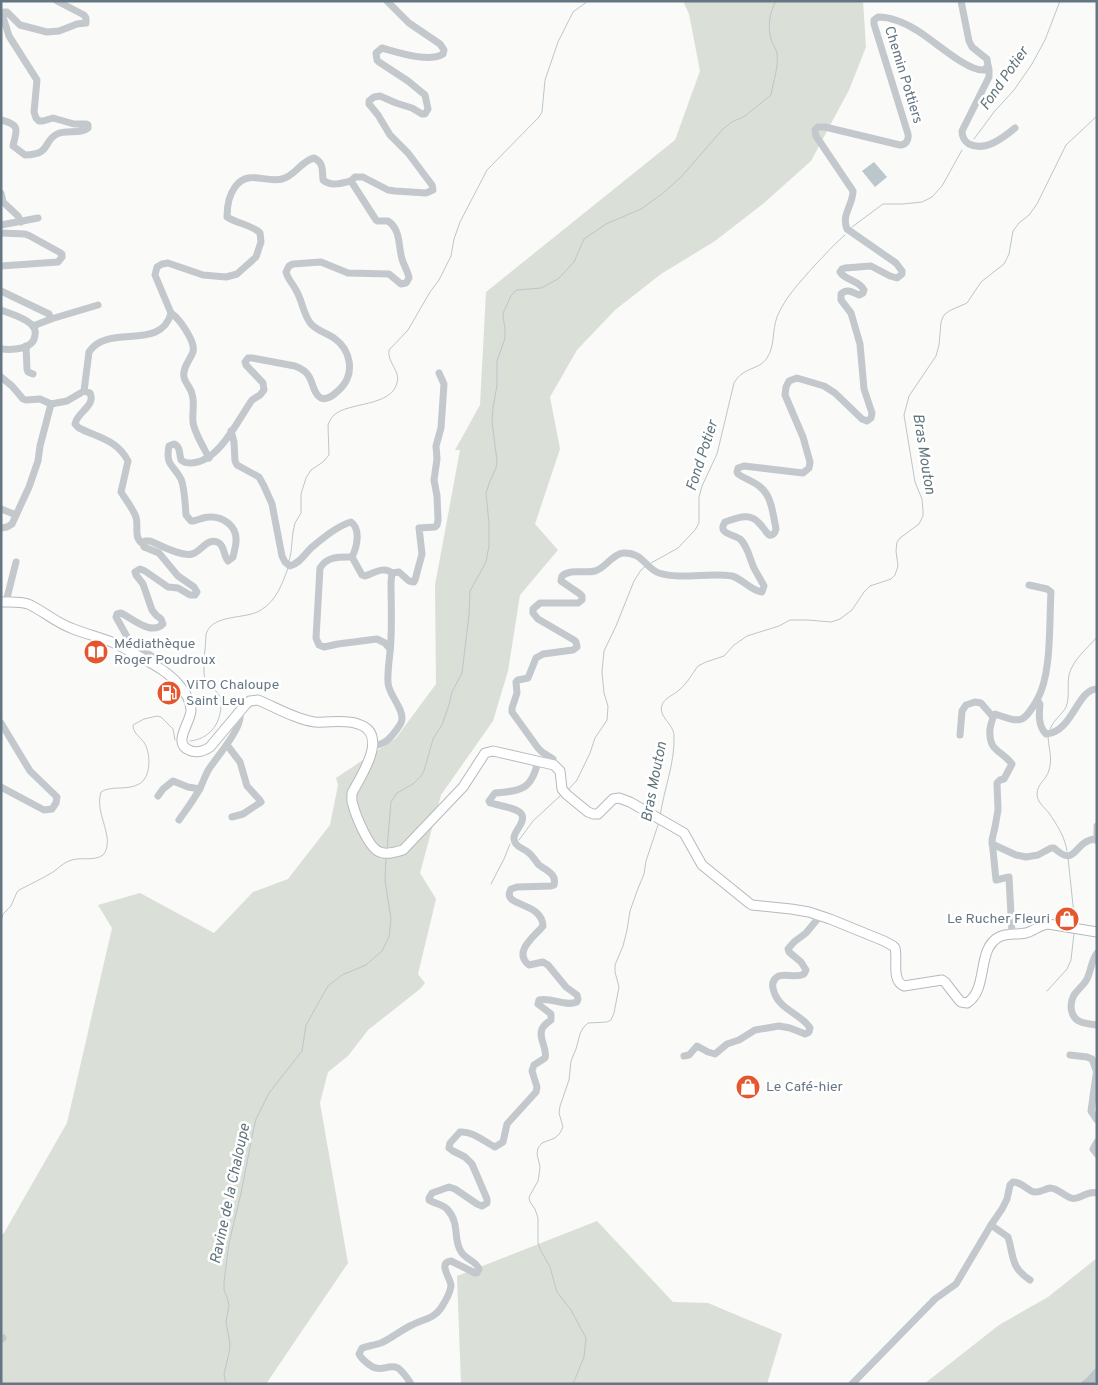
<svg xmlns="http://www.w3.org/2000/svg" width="1098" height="1385" viewBox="0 0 1098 1385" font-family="Overpass,sans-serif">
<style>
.green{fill:#dadfd7}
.water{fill:#bbc7cb}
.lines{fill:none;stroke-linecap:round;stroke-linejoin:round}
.stream{stroke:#bbc7cb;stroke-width:1}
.river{stroke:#bbc7cb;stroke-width:9}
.major-casing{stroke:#b5babe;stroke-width:11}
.minor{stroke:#c3c8cc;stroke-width:7}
.major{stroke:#fff;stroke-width:9}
.labels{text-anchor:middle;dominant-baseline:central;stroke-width:5;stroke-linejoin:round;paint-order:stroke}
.street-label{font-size:14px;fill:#657683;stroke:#fff}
.poi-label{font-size:14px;fill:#657683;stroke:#fff;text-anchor:start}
.water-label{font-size:15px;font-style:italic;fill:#60757c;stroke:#fff}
</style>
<rect width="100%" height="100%" fill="#fafaf8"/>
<!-- green -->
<g class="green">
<path d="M683 1H863L866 47 849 90 811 161 764 203 715 241 661 274 615 310 577 350 550 397 560 449 535 524 558 550 520 595 508 671 493 721 441 795 420 873 436 899 418 974 425 983 420 989 368 1030 348 1056 328 1072 320 1103 348 1263 266 1384H1V1235L4 1233 67 1123 112 928 98 905 140 893 214 933 253 892 288 879 330 825 338 785 336 778 396 738 436 684 435 585 460 450H455L480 405 486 292 675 140 700 71 689 14Z"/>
<path d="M597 1221 673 1302 708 1303 782 1334 767 1384H461L457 1276Z"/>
<path d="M1097 1258V1384H924L999 1325 1048 1297Z"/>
</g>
<!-- water -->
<path class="water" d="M874 162 887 177 875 187 862 171Z"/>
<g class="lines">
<!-- stream -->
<g class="stream">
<path d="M974 139 994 112 1014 90 1032 64 1045 40 1060 1"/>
<path d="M852 227 883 204H903L922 202 932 197 942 186 962 150"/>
<path d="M289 562 291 552 293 532 295 523 301 513V494L306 478 311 470 323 462 329 455 328 425C329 422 331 418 334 415 348 402 391 407 397 383 401 371 387 363 389 350L408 330 430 292 439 280 451 256 454 239 460 222 487 170 539 117 542 112 545 80 558 42 573 12 588 1"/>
<path d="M651 563 678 548 695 530 699 523V497L702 486 717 454 734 383C744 366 758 371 767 358 775 346 772 331 777 317 785 297 801 281 815 265 825 255 834 244 845 235"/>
<path d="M1050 729C1054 719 1062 715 1066 707 1070 697 1067 685 1069 675 1073 659 1087 649 1097 637"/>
<path d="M1048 735C1048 746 1053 759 1049 770 1047 779 1037 784 1037 794 1037 802 1044 807 1049 813 1057 825 1065 837 1067 851"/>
<path d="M190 741C209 739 220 725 221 706 221 702 221 698 219 695 213 685 206 690 204 673 203 660 206 647 206 634 213 613 246 620 261 610 277 600 282 584 288 568"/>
<path d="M568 790 577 780 590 753 595 738 607 720 608 706 604 693 602 672 604 651 616 626 634 581 641 570 646 566"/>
<path d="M660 816C664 789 675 763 674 736 674 724 658 717 662 705 664 698 674 695 679 690 687 684 692 674 698 666L706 662 724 656 734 645 747 636 779 626 790 620H808L831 622 840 619 852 610 864 592 870 586 891 579 895 575 898 566 896 551 897 542 900 538 919 524 923 516V511L922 499 915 482 904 415 909 396 936 356 939 345 941 322 943 317 945 314 951 310 967 303 981 282 1004 264 1009 254 1013 231 1019 223 1029 215 1037 204 1066 145 1097 116"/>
<path d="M519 840 533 821 561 795"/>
<path d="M387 850 391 802 397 793 413 784 421 776 424 771 433 739 442 725 449 705 452 692 462 673 469 615 470 591 486 562 489 546V524L486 493 490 481 496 468 497 461 492 422 493 408 497 385V361L505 338V328L503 317 504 311 511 296 514 292 517 290 541 288 558 279 574 262 584 239 606 224 641 209 662 194 681 177 723 129 732 122 745 116 771 95C773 82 779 67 777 53 776 49 774 46 772 42 767 29 769 13 776 1"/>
<path d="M1068 858 1075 924"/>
<path d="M491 884 504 859 510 844"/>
<path d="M1 922 3 914 11 906 17 892 19 890C31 884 43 878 53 872 59 868 63 863 69 861 79 856 94 862 103 855 107 851 108 843 107 837 105 822 96 807 101 792 111 785 127 791 139 784 151 778 151 755 145 744 141 737 133 734 133 725L144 719 157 716 161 717 173 729 175 740"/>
<path d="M1047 991 1067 969 1071 960 1074 933"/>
<path d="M226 1384 224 1374 229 1353 230 1344 226 1322 229 1305 227 1297 224 1290V1282L229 1243 241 1193 252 1137 256 1119 269 1093 302 1051 306 1025 328 986 342 975 366 965 382 951 389 937 391 919 385 880 386 857"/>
<path d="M573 1384 584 1357 586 1338 571 1310 557 1292 550 1267 541 1251 538 1243V1218L535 1209 530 1202 529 1197 538 1181 539 1175 540 1167 537 1154 538 1148 542 1143 555 1138 560 1133 563 1127 559 1113 560 1106 569 1080 571 1061 576 1049 580 1034 583 1028 588 1023 607 1022 611 1020 614 1013 619 987 615 972V965L623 946 627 930 630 911 637 891 644 874 646 861 659 822"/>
</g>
<!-- river -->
<path class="river" d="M1086 1384 1089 1382 1097 1373"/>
<defs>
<path id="major" d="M1 602C10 602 19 601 28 604 42 610 55 622 71 628 85 634 100 637 114 643 120 645 125 649 131 652 149 662 167 670 180 686 185 692 191 701 191 710 191 722 172 743 189 750 197 754 204 751 210 747L246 704 250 701 258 700C275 707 297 720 315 722 329 723 345 719 358 724 390 734 361 776 352 793 352 798 351 801 353 805 356 816 369 849 380 852 387 855 396 852 403 850L463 787 485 753 493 751 554 765 560 771 562 789 566 794 588 812 593 814H598L613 799 619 798 630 802 684 833 702 865 749 903 752 905 791 909 809 912 830 919 884 941 893 946 895 948C898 960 891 980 904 986L942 980 945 982 959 1000 961 1002 967 1003C989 989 976 949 999 937 1008 933 1016 935 1026 933 1034 931 1039 925 1048 924L1097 932"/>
</defs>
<!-- major casing -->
<use href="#major" class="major-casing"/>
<!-- minor -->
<g class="minor">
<path d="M988 66 989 69V77L962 131C962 136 964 141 969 144 985 152 1003 138 1015 128"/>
<path d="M1 120C22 125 16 131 13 146L25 155C52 154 42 142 57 134 66 129 80 135 88 128V125L86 124H74L53 118 43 121H39L36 118 34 112 37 80 9 36 3 17 4 12H7L20 25 47 32 59 31 77 24 86 23V18L84 15 57 1"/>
<path d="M1 193 3 202 18 216 21 222"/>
<path d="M1 225 38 218"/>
<path d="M1 233 25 234 30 236 59 252 62 254V257L58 262 1 266"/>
<path d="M1 291 49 314 51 319 33 326"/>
<path d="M1 310C11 314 23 317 31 324 34 327 36 331 35 335 34 350 12 350 1 349"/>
<path d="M171 313C179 318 196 342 193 352 190 360 182 368 184 377 185 383 191 388 192 394 195 403 192 413 193 422 194 432 204 448 209 458"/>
<path d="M51 319 98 305"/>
<path d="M26 346 27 369 28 372 33 374"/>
<path d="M1 377 12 386 23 399 26 400 40 399 51 404"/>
<path d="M84 391 89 352C108 323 161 352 171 313L155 275 157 267 162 264 168 263 203 275 226 277 237 274 256 257 261 242 260 233C252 225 238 224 227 217 227 206 229 195 235 187 248 169 264 183 282 179 295 176 301 161 314 158 324 163 322 170 323 180 331 187 342 183 351 181"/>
<path d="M51 404 67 401 84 391 90 393C96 406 77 412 75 424L79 428C99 438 117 440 128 461L121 492C126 500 133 509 136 517 139 528 133 537 143 544"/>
<path d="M231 431 234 442 235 461 237 465 259 477 264 486 272 504 282 556 285 562 290 566C300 563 304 555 311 548 322 539 337 526 351 522 361 529 357 547 352 557"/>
<path d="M1 509 16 515"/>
<path d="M1 528 7 527 12 524 29 487 38 461 40 446 51 404"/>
<path d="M352 557 362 575 365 576C374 573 384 566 392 573L391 582C391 600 392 619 391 637 391 652 387 668 388 683 389 695 403 708 402 719 402 723 399 726 397 729 390 739 385 744 373 746"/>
<path d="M352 557C339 557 327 556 320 568L316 638 319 645 324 647 338 644 377 639 385 643 390 649"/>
<path d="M392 573 399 572 409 581 414 582 415 580 422 554 419 528 435 527 437 525 438 520 437 496 434 480 437 459 436 446 441 428 444 384 439 373"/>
<path d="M1029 585 1047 589 1051 592C1049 623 1052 674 1037 700L1040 704C1039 714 1038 726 1046 734 1073 732 1077 689 1097 689"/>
<path d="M6 602 16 562"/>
<path d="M155 665 156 662 153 657 130 642 116 617 117 614 121 613C132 618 151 636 163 624L161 619 156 615 152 610 143 584 136 575 135 572 140 569 145 571 168 587 178 588 190 595H195L197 592 194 587 178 576 159 553 144 547 143 543 145 541H150C160 545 181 557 192 554 201 552 208 536 219 543 225 547 223 555 228 561L233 557C234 552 236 546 236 541 237 526 223 516 209 517 204 517 198 520 193 521H191L186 515C185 504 185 489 181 479 174 465 165 466 169 446L174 444C181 447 179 454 181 460 185 463 187 463 192 463 219 462 238 420 252 400L260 395 264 390 263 383 246 365 245 362 248 358H252L295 366C300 368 305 370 308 375 313 381 313 394 321 398 328 401 336 393 341 388 355 373 351 350 334 338 326 333 318 331 311 324 303 314 303 303 297 292 294 285 288 280 286 272L289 266 293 264 321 262 348 273 389 274 401 284 406 283 409 278C408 271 404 266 402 259 398 245 401 230 388 221H378L376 220 351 181 355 177H363L388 190 395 191 426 193 433 190 432 185 408 153 390 135 378 115 369 104V101L374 97 380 96 396 103 412 108 422 114H425L428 109 425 95 408 81 379 62 377 60 376 53 382 48C397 52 429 63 443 54L444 50 440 44 409 23 387 1"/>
<path d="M1 723 30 771 57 797 56 803 52 809 44 810 1 787"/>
<path d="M960 735 962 711 966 705 975 702 981 703 993 717"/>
<path d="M227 745 240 762 247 786 259 799 261 802 243 814 232 817"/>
<path d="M554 765 553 759 542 752 538 748 512 712V708L517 693 516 682 518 680 528 678 536 658 543 654 573 650 577 647 576 642 574 640 538 619 533 613V609L540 603H578L582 600V596L580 594 561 581 562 576C571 568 584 574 595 571 606 568 611 555 623 553 643 552 645 568 659 573 681 580 710 572 732 576 743 579 751 591 762 592L764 586C761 580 757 574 754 568 750 560 748 546 740 539 733 534 717 534 725 522 737 518 750 512 759 523 763 527 765 531 769 535 773 536 775 533 776 529 773 515 772 495 759 486 753 481 745 479 738 474L737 472 738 468 744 466 803 473 809 468 810 462 803 437 785 395 786 387 789 381 797 378 824 386 835 393 862 419 867 421 871 418 872 413 864 389 860 344 851 313 841 300V294C847 288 852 292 859 295L863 293 864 290C859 280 846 281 840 272L842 269 845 268 871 266 890 276 897 278 902 274V271L896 263 847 229C841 215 853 205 853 191L816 136 815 130 818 127H825L900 145C906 145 909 140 908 134L874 24V20L878 17C891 17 907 24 918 31 933 40 968 72 984 70L988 66 987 59 972 47 969 41 961 1"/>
<path d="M158 796 163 789 173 781 188 787 200 789"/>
<path d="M179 820C186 810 193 801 199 790 203 783 205 775 209 769 218 755 244 727 240 711"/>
<path d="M1097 826V836"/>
<path d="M992 844 1016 855 1026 857 1038 855 1051 848H1054C1077 869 1073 841 1095 839L1097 841"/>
<path d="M1012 934 1009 877 996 880 992 840 995 827 998 810 997 783 1000 780 1004 779 1012 764C1001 750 988 751 990 729 991 723 992 719 995 714 1021 723 1023 724 1037 700"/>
<path d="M1097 953C1091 961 1091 971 1087 979 1084 985 1078 989 1074 995 1069 1004 1070 1018 1081 1022 1086 1024 1092 1024 1097 1025"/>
<path d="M1070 1055 1087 1057 1092 1059 1096 1070"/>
<path d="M684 1056 689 1055 697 1046 708 1052 715 1054 727 1044 739 1040 755 1030 779 1026 790 1028 805 1034 809 1032 810 1028C801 1013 777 1010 773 988 772 984 773 980 777 977 784 972 795 979 804 974L806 970 801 962 789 952 788 949 794 942 806 933 820 916"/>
<path d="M1097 1068 1091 1111 1097 1120"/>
<path d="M1097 1142 1093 1149 1097 1154"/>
<path d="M991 1225 1008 1237C1014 1256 1010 1267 1030 1280"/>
<path d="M1 1339 3 1338"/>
<path d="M411 1384C408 1379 403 1372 398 1368 387 1363 381 1375 367 1363 363 1360 361 1358 359 1354L362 1348C368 1346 375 1345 381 1343 392 1338 401 1330 412 1325 423 1319 434 1319 441 1308 445 1302 450 1293 451 1286 451 1278 437 1263 451 1261L475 1273H477L479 1269C476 1261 467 1260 462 1253 452 1240 461 1224 447 1209 442 1204 435 1204 429 1200V1198L432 1193 449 1187 455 1189 477 1204 482 1206 487 1203V1199L472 1164 465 1157 453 1151 449 1148 450 1143 460 1132C473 1131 483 1141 495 1147L503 1142 507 1124 536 1092 537 1087 532 1071 534 1065 545 1058C548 1048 538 1039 542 1029 544 1025 548 1022 551 1020V1014L538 1004 539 1000C552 997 564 1007 577 1002L578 999 577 995 566 987 548 965 543 962 529 965C512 952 535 936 543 926 542 901 500 907 511 889L517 887 551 886 554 885C557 874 546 870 539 865 535 861 533 856 529 853 525 849 519 848 516 844 508 834 526 825 522 815 519 808 497 805 490 803L489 801 495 793C522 791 532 789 538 761"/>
<path d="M852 1384 935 1299 956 1284 991 1225 1002 1209 1007 1199 1010 1185 1013 1182C1022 1182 1027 1190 1034 1192 1040 1193 1044 1189 1050 1188 1058 1188 1064 1196 1071 1198 1081 1201 1085 1190 1097 1193"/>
</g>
<!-- major -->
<use href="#major" class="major"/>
</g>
<!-- icons -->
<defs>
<symbol id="library-disc" viewBox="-11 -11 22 22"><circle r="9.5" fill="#e4572e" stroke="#fff"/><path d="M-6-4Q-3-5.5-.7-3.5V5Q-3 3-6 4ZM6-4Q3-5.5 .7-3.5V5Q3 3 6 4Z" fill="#fff"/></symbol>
<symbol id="fuel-disc" viewBox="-11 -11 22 22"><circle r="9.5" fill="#e4572e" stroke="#fff"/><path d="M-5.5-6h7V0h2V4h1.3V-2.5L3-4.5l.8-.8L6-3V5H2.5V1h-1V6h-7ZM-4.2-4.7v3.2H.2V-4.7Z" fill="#fff"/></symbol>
<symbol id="shop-disc" viewBox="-11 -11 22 22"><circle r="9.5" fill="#e4572e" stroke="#fff"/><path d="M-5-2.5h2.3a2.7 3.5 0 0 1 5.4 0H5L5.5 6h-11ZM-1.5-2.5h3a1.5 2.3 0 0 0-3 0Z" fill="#fff"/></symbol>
</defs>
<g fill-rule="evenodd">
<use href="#library-disc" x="82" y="638" width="28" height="28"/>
<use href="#fuel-disc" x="155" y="679" width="28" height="28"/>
<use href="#shop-disc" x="1053" y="905" width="28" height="28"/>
<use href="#shop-disc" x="734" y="1073" width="28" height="28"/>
</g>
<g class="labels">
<!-- street labels -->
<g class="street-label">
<text transform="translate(903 75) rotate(73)">Chemin Pottiers</text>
</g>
<!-- poi labels -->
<g class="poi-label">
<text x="114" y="644">Médiathèque<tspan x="114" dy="16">Roger Poudroux</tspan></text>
<text x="186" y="685">ViTO Chaloupe<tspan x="186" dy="16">Saint Leu</tspan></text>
<text x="1050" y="919" text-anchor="end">Le Rucher Fleuri</text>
<text x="766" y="1087">Le Café-hier</text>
</g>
<!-- water labels -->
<g class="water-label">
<text transform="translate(1005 79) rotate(-55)">Fond Potier</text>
<text transform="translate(923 454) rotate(81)">Bras Mouton</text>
<text transform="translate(703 456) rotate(-72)">Fond Potier</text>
<text transform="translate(655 782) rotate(-79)">Bras Mouton</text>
<text transform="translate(231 1194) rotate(-78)">Ravine de la Chaloupe</text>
</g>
</g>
<!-- border -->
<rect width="1098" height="1385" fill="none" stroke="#657683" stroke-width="5"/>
</svg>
